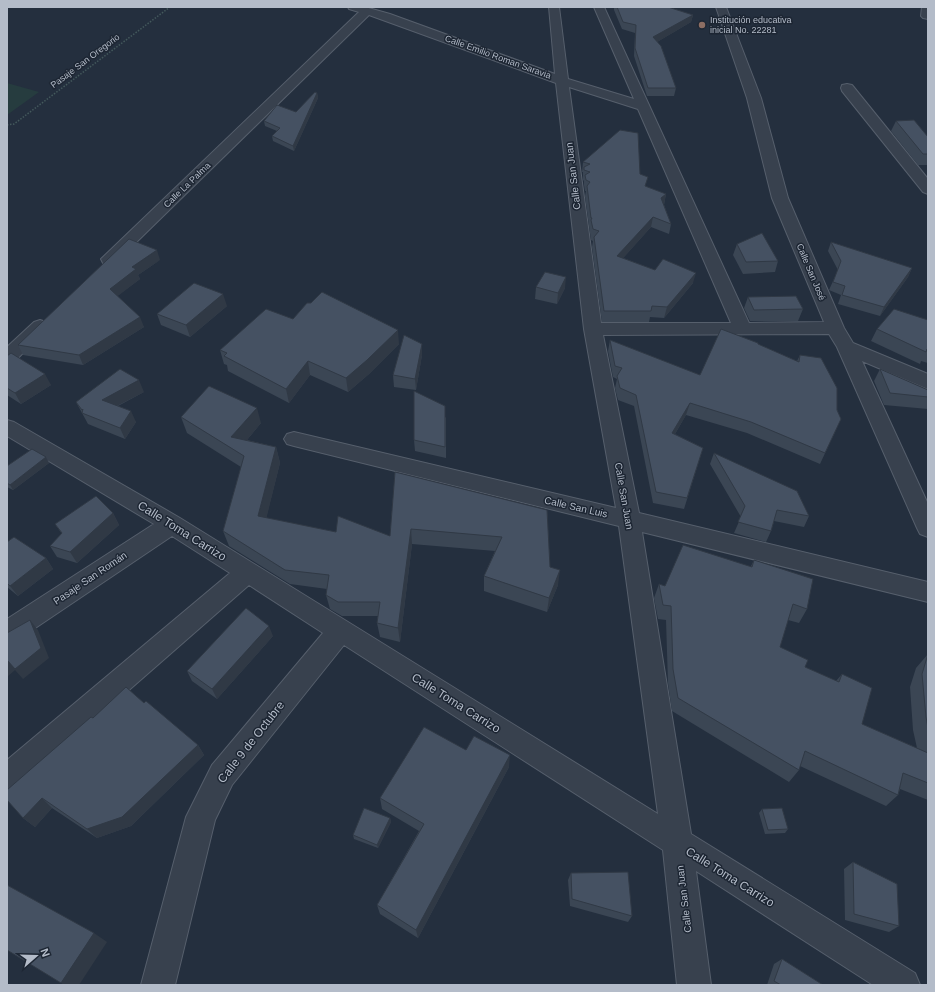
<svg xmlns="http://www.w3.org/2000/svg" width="935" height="992" viewBox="0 0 935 992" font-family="Helvetica,sans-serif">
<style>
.green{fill:#263c3f}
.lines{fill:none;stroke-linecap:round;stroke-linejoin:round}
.minor-casing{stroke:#565f6c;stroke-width:2}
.path{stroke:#44595c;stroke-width:1.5;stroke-dasharray:1.5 1.5;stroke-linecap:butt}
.minor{fill:#38414e;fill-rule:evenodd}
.wall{fill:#3b4654}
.shaded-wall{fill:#303945}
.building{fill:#455162;stroke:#303945}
.education-dot{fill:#8d6e63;stroke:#1d2633;stroke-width:1.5}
.labels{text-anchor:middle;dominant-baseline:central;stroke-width:3;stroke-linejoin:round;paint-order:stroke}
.far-poi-label{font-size:9px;fill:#b4bcc9;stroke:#1d2633;text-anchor:start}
.far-street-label{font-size:9px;fill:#b4bcc9;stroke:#1d2633}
.street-label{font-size:10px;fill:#b4bcc9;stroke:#1d2633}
.near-street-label{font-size:12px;fill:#b4bcc9;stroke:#1d2633}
</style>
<rect width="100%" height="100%" fill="#242f3e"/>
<!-- green -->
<path class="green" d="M7 83 39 92 7 115Z"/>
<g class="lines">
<defs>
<g id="minor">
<path d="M348 7H365L390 14 555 74 549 7H559L568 79 634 99 594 7H604L749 323 824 322 772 198 747 98 716 7H726L761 98 788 198 844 328 853 343 928 374V389L862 361 928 504V537L920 534 917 528 837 347 829 334 603 335 639 513 928 582V602L642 532 691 834 915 973 920 985H873L696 871 711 985H677L663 850 344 645 232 785 215 820 175 985H141L186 817 212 765 323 633 249 585 17 788 7 792V760L230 573 172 536 16 641 7 644V619L154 524 7 436V420L14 422 180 518 658 814 619 526 294 446 287 444 284 439 287 434 294 432 616 508 584 329 556 83 369 15 115 263 109 264 103 263 101 259 359 12 349 9ZM569 87 638 109 731 323H601Z"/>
<path d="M922 7H928V19L923 18 921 16Z"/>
<path d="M847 84 852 85 928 179V194L923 192 842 91 841 88 842 85Z"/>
<path d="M40 320 46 322 49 326 46 330 14 362 7 364V347L34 322Z"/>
</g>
</defs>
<!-- minor casing -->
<use href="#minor" class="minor-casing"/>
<!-- path -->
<path class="path" d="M7 125 14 124 170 7"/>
<!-- minor -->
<use href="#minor" class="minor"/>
</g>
<!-- wall -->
<g class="wall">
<path d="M614 7H668L693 15 691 22 657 42 676 88 674 96H647L634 56 635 33 622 29 614 10Z"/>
<path d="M317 93 318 98 294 151 273 141 272 136 277 131 265 126 264 121 296 112Z"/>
<path d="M896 121 928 137V165H918L891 131Z"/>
<path d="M583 162 640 174 646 187 666 194 664 205 671 224 669 234 651 227 623 258 655 270 693 283 664 318 650 317 649 322H602L592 247 593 241 591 240 585 196 586 191H585L584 185V181L583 180V172H582Z"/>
<path d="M831 242 912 268 908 277 880 316 838 304 841 295 829 290 838 270 828 251Z"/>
<path d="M737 244 778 261 775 272 743 274 733 255Z"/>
<path d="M160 260 138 275 140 279 117 296 144 327 83 365 23 355 18 345Z"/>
<path d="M536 287 565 288 557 304 535 299Z"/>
<path d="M748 297 803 309 798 321H750L744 308Z"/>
<path d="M227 306 190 337 161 325 157 314Z"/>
<path d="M293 319 399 344 369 374 348 392 310 375 289 403 228 371 227 365 224 364 220 350Z"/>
<path d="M928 320V363L921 361 920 364 871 341 877 329Z"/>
<path d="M610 340 700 375 758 344 797 361 800 355 837 410 841 419 820 464 747 433 686 415 675 434 703 448 684 509 653 503 634 406 618 400 615 388 617 379 613 377 608 351Z"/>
<path d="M422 355 416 390 394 387 393 375Z"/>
<path d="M7 356 51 385 21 404 7 395Z"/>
<path d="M880 369 928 390V409L884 405 874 381Z"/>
<path d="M144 392 118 406 136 422 125 439 88 424 76 402Z"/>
<path d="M181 417 261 423 247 440 276 447 280 463 266 518 336 532 390 536 395 472 547 510 550 567 558 585 547 612 484 591V576L495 551 412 544 400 642 380 637 377 623 378 616H342L330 609 326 595 327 589 290 584 229 546 223 531 241 467 187 433Z"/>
<path d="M446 417V458L415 451 414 440Z"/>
<path d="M714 453 809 516 804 527 774 521 771 531 766 542 734 533 741 517 710 464Z"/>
<path d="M46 457 49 463 13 490 7 487V466Z"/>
<path d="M113 513 119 525 77 563 57 557 50 546 62 534 55 524Z"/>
<path d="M7 542 46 558 53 569 18 596 7 587Z"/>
<path d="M754 560 807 609 799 623 788 620 780 647 805 667 836 681 842 674 862 724 917 748 913 730 910 687 916 668 928 654V800L900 789 898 795 886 806 800 766 799 770 789 782 672 711 668 683 666 620 658 619 654 598 659 584 665 586 751 566Z"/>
<path d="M273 636 217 699 192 681 187 671Z"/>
<path d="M144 703 198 745 204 755 131 826 97 838 52 808 35 827 23 818 93 718Z"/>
<path d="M466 750 509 767 418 938 380 914 377 905 419 831 382 809 380 798Z"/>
<path d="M762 809 788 829 785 833 765 834 759 813Z"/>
<path d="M390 818 391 822 378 848 354 839 353 835Z"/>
<path d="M853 862 899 926 889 932 845 920 844 869Z"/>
<path d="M571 873 632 916 628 922 570 906 568 880Z"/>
<path d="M782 959 823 985H767L774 964Z"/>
</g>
<!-- shaded-wall -->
<g class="shaded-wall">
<path d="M693 15 691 22 652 45 653 37Z"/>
<path d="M317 93 318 98 294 151 293 146Z"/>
<path d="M666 194 664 204 659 209 661 198Z"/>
<path d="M653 217 651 227 616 266 617 256Z"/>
<path d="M157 250 160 260 138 275 140 279 114 299 110 289 132 267Z"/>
<path d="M912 268 908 277 880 316 884 307Z"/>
<path d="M696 273 693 283 664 318 667 307Z"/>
<path d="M566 277 565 288 557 304 558 293Z"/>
<path d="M223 294 227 306 190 337 186 325Z"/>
<path d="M140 317 144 327 83 365 79 355Z"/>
<path d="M398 330 399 344 369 374 348 392 346 378Z"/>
<path d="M422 344V355L416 390 415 379Z"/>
<path d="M308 361 310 375 289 403 286 389Z"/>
<path d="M45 374 51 385 21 404 15 393Z"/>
<path d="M139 380 144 392 107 411 102 400Z"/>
<path d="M690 403 686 415 669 444 672 433Z"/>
<path d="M257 408 261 423 237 452 231 437Z"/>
<path d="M131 411 136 422 125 439 120 428Z"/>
<path d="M276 447 280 463 263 532 258 516Z"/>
<path d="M46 457 49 463 13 490 10 485Z"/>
<path d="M113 513 119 525 77 563 70 552Z"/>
<path d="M411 529 412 544 400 642 398 628Z"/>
<path d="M46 558 53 569 18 596 10 586Z"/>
<path d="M560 570 558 585 547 612 549 598Z"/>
<path d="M30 620 38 630 49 658 23 679 15 670 7 677V660Z"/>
<path d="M269 626 273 636 217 699 212 689Z"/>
<path d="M198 745 204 755 131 826 97 838 87 829Z"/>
<path d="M510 755 509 767 418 938 416 930Z"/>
<path d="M42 798 52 808 35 827 23 818Z"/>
<path d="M390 818 391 822 378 848 377 845Z"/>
<path d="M94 933 107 942 79 985H64L61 983Z"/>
</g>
<!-- building -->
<g class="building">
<path d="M617 7H668L693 15 653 37 661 46 676 88H648L635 48 636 25 623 22Z"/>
<path d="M315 92 317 93 293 146 272 136 280 128 264 121 277 105 296 112Z"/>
<path d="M914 120 928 137V154H923L896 121Z"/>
<path d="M620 130 638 133 640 174 648 177 645 186 666 194 661 198 671 224 653 217 617 256 655 270 663 259 696 273 667 307 652 306 651 311H604L594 237 599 231 593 229 591 220 592 218H591L587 186 590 182 586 180 585 175 590 172 584 170V167L590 164 583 162Z"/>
<path d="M762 233 778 261 746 262 737 244Z"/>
<path d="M129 239 157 250 132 267 136 269 110 289 140 317 79 355 18 345Z"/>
<path d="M831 242 912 268 884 307 842 295 845 286 833 282 841 261Z"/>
<path d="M545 272 566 277 558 293 536 287Z"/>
<path d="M194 283 223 294 186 325 157 314Z"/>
<path d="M322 292 398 330 367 360 346 378 308 361 286 389 224 356 227 353 220 350 266 309 293 319 307 303H311Z"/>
<path d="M796 296 803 309 754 310 748 297Z"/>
<path d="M894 309 928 320V349H927L926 352 877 329Z"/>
<path d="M721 329 758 343V344L799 362 800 355 821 358 837 388V410L841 419 825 453 751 422 690 403 672 433 703 448 687 498 656 492 636 395 620 388 617 376 622 368 615 366 610 340 700 375Z"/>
<path d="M404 335 422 344 415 379 393 375Z"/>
<path d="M11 353 45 374 15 393 7 388V356Z"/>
<path d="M120 369 139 380 102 400 131 411 120 428 82 413 83 409 82 410 76 402Z"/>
<path d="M880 369 928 390V397L890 393Z"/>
<path d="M209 386 257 408 231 437 276 447 258 516 336 532 338 516 390 536 395 472 547 510 550 567 560 570 549 598 484 576 502 537 411 529 398 628 377 623 380 602H338L326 595 329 575 285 570 223 531 244 456 181 417Z"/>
<path d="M414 391 445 406V447L414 440Z"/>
<path d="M32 449 46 457 10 485 7 483V466Z"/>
<path d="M714 453 797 491 809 516 777 510 771 531 738 522 745 506Z"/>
<path d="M96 496 113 513 70 552 50 546 62 533 55 524Z"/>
<path d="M14 537 46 558 10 586 7 583V542Z"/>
<path d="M683 545 752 567 754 560 813 579 807 609 793 604 780 647 808 660 805 667 839 682 842 674 872 688 862 724 928 753V783L903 773 898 795 805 751 799 770 678 698 673 669 671 606 663 605 659 584 665 586Z"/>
<path d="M246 608 269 626 212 689 187 671Z"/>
<path d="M30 620 41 648 15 669 7 660V633Z"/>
<path d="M928 654V728L926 717 922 674Z"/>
<path d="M126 687 144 703 146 701 198 745 122 817 87 829 42 798 23 818 7 800V790L91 717 93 718Z"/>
<path d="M424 727 466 750 474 736 510 755 416 930 377 905 424 824 380 798Z"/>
<path d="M364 808 390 818 377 845 353 835Z"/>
<path d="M782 808 788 829 768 830 762 809Z"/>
<path d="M853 862 897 884 899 926 854 914Z"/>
<path d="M628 872 632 916 572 899 571 873Z"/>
<path d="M7 885 94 933 61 983 7 950Z"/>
<path d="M782 959 823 985H781L774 981Z"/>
</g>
<!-- markers -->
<circle class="education-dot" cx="702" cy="25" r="4"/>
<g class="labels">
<!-- far-poi labels -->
<g class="far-poi-label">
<text x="710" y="20">Institución educativa<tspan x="710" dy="10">inicial No. 22281</tspan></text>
</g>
<!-- far-street labels -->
<g class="far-street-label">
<text transform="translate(498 57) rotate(20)">Calle Emilio Roman Saravia</text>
<text transform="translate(85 61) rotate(-37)">Pasaje San Oregorio</text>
<text transform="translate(187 185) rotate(-44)">Calle La Palma</text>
<text transform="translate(811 272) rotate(67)">Calle San José</text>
</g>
<!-- street labels -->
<g class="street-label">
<text transform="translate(573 176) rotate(-97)">Calle San Juan</text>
<text transform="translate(624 496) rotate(80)">Calle San Juan</text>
<text transform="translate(576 507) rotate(13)">Calle San Luis</text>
<text transform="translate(90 578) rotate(-34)">Pasaje San Román</text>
<text transform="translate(684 899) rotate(-97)">Calle San Juan</text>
</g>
<!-- near-street labels -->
<g class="near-street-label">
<text transform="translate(182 531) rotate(32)">Calle Toma Carrizo</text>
<text transform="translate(456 703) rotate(32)">Calle Toma Carrizo</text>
<text transform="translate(251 742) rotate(-52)">Calle 9 de Octubre</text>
<text transform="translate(730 877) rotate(32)">Calle Toma Carrizo</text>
</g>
</g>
<!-- border -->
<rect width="935" height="992" fill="none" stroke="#b4bcc9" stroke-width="16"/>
<!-- north arrow -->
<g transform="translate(36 956) rotate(70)" stroke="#1d2633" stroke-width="3" paint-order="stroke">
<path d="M0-3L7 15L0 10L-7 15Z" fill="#b4bcc9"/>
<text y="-6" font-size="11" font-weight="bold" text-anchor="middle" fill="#b4bcc9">N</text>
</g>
</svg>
